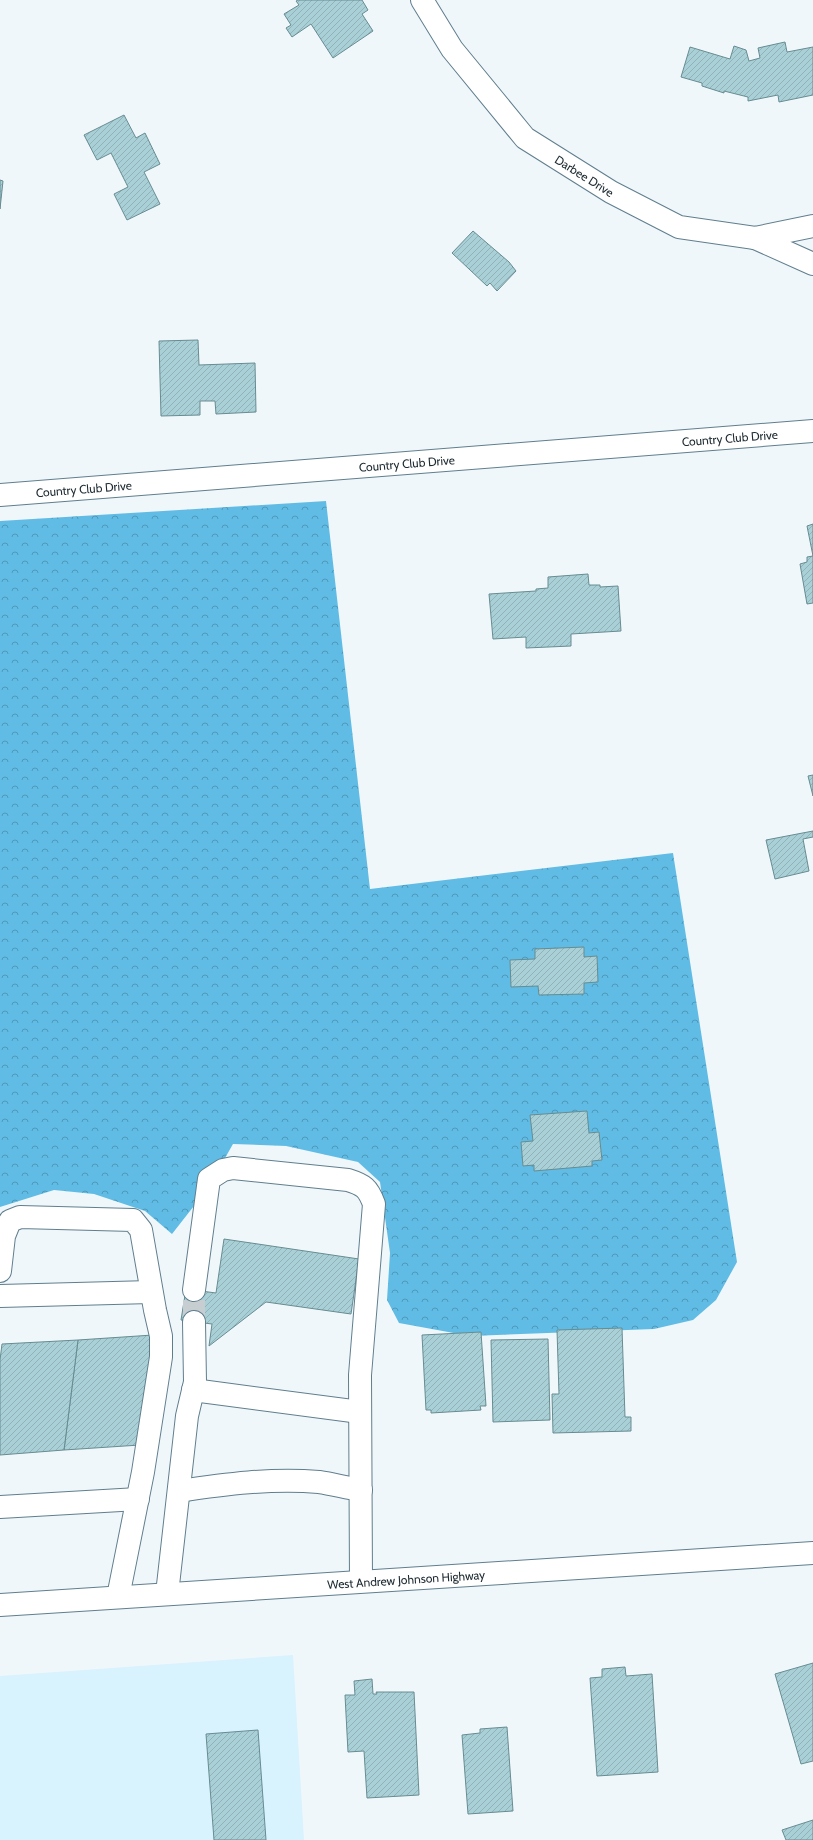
<svg xmlns="http://www.w3.org/2000/svg" width="813" height="1840" viewBox="0 0 813 1840" font-family="Cabin,sans-serif">
<style>
.built{fill:#d8f2fe}
.forest{fill:url(#forest-crowns)}
.building{fill:url(#building-hatch);stroke:#668c91}
.lines{fill:none;stroke-linecap:round;stroke-linejoin:round}
.minor-tunnel{stroke:#c6ced2;stroke-width:22;stroke-dasharray:22 11;stroke-linecap:butt}
.minor-casing{stroke:#5f7e8d;stroke-width:24}
.major-casing{stroke:#5f7e8d;stroke-width:24}
.minor{stroke:#fff;stroke-width:22}
.major{stroke:#fff;stroke-width:22}
.labels{text-anchor:middle;dominant-baseline:central;stroke-width:3.5;stroke-linejoin:round;paint-order:stroke}
.street-label{font-size:12px;fill:#1c2930;stroke:#fff}
</style>
<defs>
<pattern id="forest-crowns" width="20" height="18" patternUnits="userSpaceOnUse"><rect width="20" height="18" fill="#60bce4"/><path d="M2 6a3 3 0 1 1 6 0M12 15a3 3 0 1 1 6 0" fill="none" stroke="#4e99b9"/></pattern>
<pattern id="building-hatch" width="6" height="6" patternUnits="userSpaceOnUse"><rect width="6" height="6" fill="#a9d0d6"/><path d="M-1 1l2-2M0 6l6-6M5 7l2-2" fill="none" stroke="#91b3b8"/></pattern>
</defs>
<rect width="100%" height="100%" fill="#f0f7fb"/>
<!-- built -->
<path class="built" d="M293 1655 304 1840H0V1676Z"/>
<!-- forest -->
<path class="forest" d="M326 501 370 889 673 853 737 1262 716 1300 693 1320 654 1329 470 1336 399 1323 387 1300 390 1253 380 1182 358 1162 286 1146 233 1144 208 1188 172 1234 145 1211 94 1194 54 1190 0 1207V521Z"/>
<!-- building -->
<g class="building">
<path d="M298 0H362L368 10 362 14 373 31 333 58 311 24 292 37 286 28 291 25 284 14 299 5 296 1Z"/>
<path d="M785 42 787 52 813 47V95L779 102 778 95 748 101V97L724 91V93L702 86V83L681 77 690 47 730 59 734 46 746 50 749 61 760 58 758 48Z"/>
<path d="M124 115 136 138 145 133 160 164 144 172 160 204 127 220 114 194 128 187 111 153 97 160 84 135Z"/>
<path d="M0 180 3 181 0 209Z"/>
<path d="M473 231 509 262 516 271 497 291 490 283 487 286 452 253Z"/>
<path d="M198 340 199 365 255 363 256 412 216 414 215 401H200V415L161 416 159 341Z"/>
<path d="M813 524V603L807 604 800 564 807 562V557L813 556 807 526Z"/>
<path d="M588 574 589 585H600V587L618 586 621 631 571 634V646L526 648V637L493 639 489 594 536 591V589L548 588V577Z"/>
<path d="M813 775V796L808 776Z"/>
<path d="M813 831V837L803 839 809 871 775 879 766 840Z"/>
<path d="M584 947V957L597 956 598 982 584 983V994L539 995 538 986 511 987 510 960 535 959V949Z"/>
<path d="M587 1111 589 1133 599 1132 602 1160 592 1161V1166L534 1171V1165L523 1166 521 1142 533 1141 530 1115Z"/>
<path d="M224 1239 359 1259 351 1314 266 1302 209 1346 212 1324 181 1320 186 1289 216 1293Z"/>
<path d="M622 1328 625 1417H631V1431L553 1433 552 1394H559L557 1330Z"/>
<path d="M481 1332 486 1406H480L481 1410 431 1413V1410H426L422 1335Z"/>
<path d="M153 1335 140 1445 64 1450 78 1340Z"/>
<path d="M548 1339 550 1420 493 1422 491 1340Z"/>
<path d="M78 1340 64 1450 0 1455V1360L2 1344Z"/>
<path d="M813 1663V1761L801 1764 775 1674Z"/>
<path d="M625 1667 626 1676 652 1674 658 1772 597 1776 590 1678 602 1677V1669Z"/>
<path d="M372 1679 373 1694H377L376 1692H414L419 1795 367 1798 364 1751 348 1752 345 1695H355L354 1681Z"/>
<path d="M507 1727 513 1811 468 1814 462 1735 480 1733V1729Z"/>
<path d="M258 1730 266 1840H214L206 1734Z"/>
<path d="M813 1820V1840H786L782 1830Z"/>
</g>
<g class="lines">
<!-- minor-tunnel -->
<path class="minor-tunnel" d="M194 1322V1290"/>
<defs>
<g id="minor">
<path id="s1" d="M422 0 452 49 525 138 611 192 679 227 755 238 813 226"/>
<path d="M755 238 813 264"/>
<path id="s2" d="M0 495 813 431"/>
<path d="M0 1271 4 1236 10 1221 20 1217 133 1220 141 1230 155 1310 161 1336V1357L143 1472 118 1597"/>
<path d="M194 1290 209 1179 223 1170 233 1168 348 1180C364 1185 368 1188 374 1204L360 1375 361 1581"/>
<path d="M0 1296 151 1292"/>
<path d="M193 1390 360 1412"/>
<path d="M179 1491C225 1484 272 1478 319 1482 333 1484 347 1488 361 1490"/>
<path d="M0 1507 138 1499"/>
<path d="M167 1594 187 1416 195 1382 194 1322"/>
</g>
<g id="major">
<path id="s3" d="M0 1605 813 1553"/>
</g>
</defs>
<!-- minor casing -->
<use href="#minor" class="minor-casing"/>
<!-- major casing -->
<use href="#major" class="major-casing"/>
<!-- minor -->
<use href="#minor" class="minor"/>
<!-- major -->
<use href="#major" class="major"/>
</g>
<g class="labels">
<!-- street labels -->
<g class="street-label">
<text stroke="none"><textPath href="#s1" startOffset="243">Darbee Drive</textPath></text>
<text stroke="none"><textPath href="#s2" startOffset="732">Country Club Drive</textPath></text>
<text stroke="none"><textPath href="#s2" startOffset="408">Country Club Drive</textPath></text>
<text stroke="none"><textPath href="#s2" startOffset="84">Country Club Drive</textPath></text>
<text stroke="none"><textPath href="#s3" startOffset="407">West Andrew Johnson Highway</textPath></text>
</g>
</g>
</svg>
